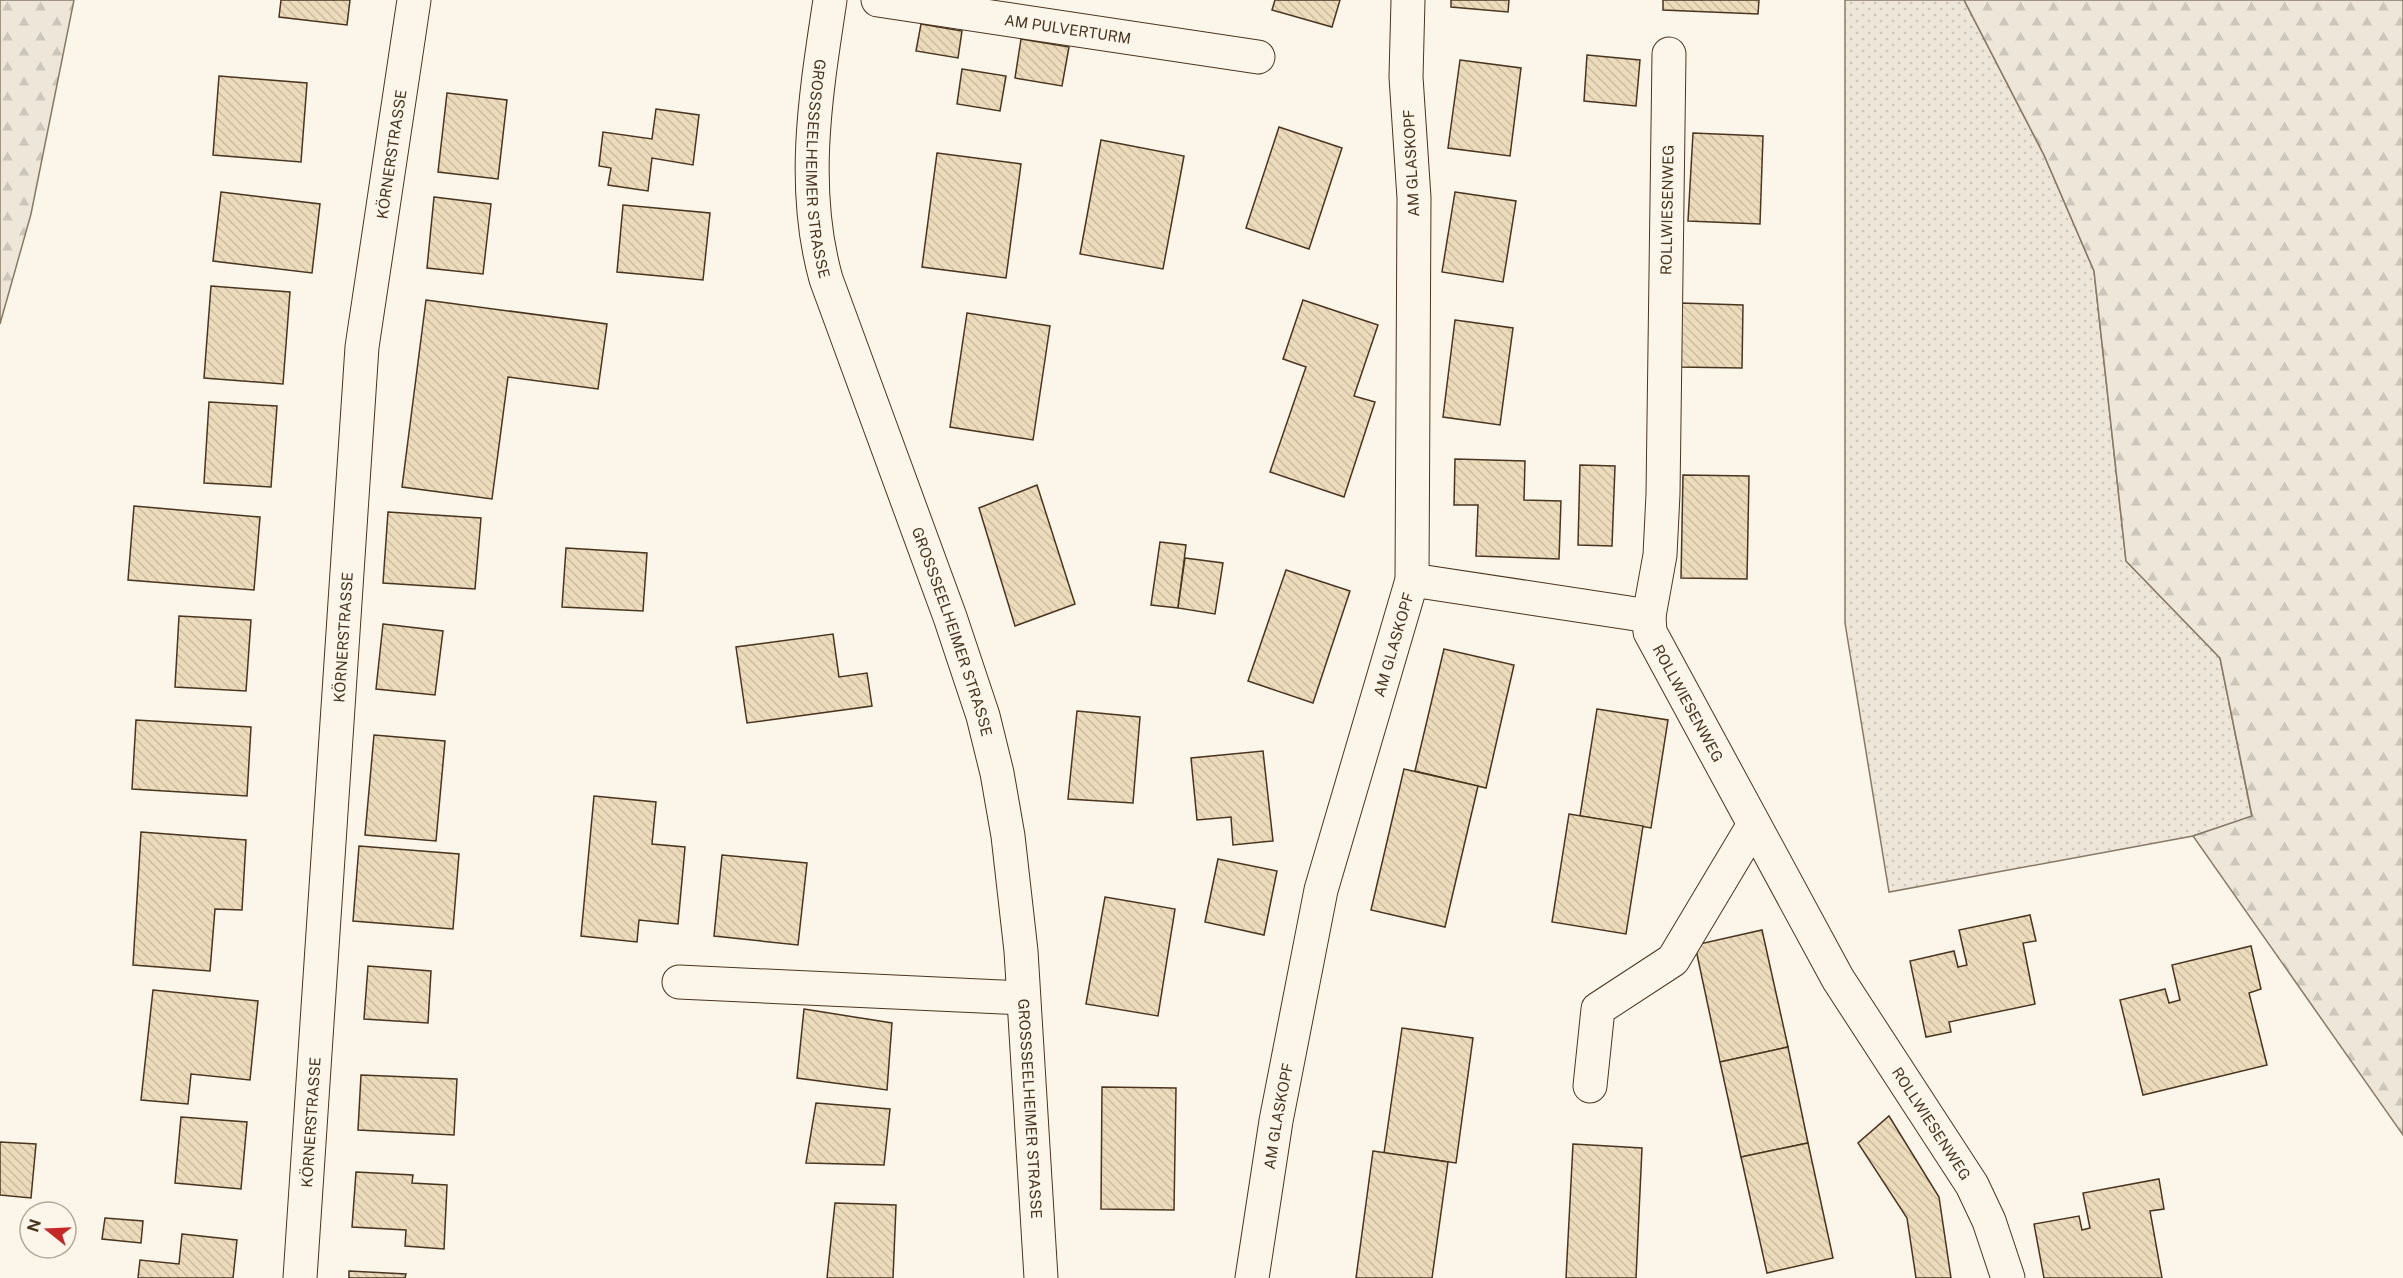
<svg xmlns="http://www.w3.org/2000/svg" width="2403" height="1278" viewBox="0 0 2403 1278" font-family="'Public Sans',sans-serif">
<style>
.grass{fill:url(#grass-dots);stroke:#887966;stroke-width:1.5}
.forest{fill:url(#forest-firs);stroke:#887966;stroke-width:1.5}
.building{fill:url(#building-back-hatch);stroke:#4a3520;stroke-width:1.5}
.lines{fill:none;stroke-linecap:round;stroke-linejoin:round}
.minor-casing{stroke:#4a3520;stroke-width:35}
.major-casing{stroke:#4a3520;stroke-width:35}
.minor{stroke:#fbf6e9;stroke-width:33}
.major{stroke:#fbf6e9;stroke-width:33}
.labels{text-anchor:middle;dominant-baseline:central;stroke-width:4.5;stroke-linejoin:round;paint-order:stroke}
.street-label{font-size:15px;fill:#4a3520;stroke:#fbf6e9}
</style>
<defs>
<pattern id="grass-dots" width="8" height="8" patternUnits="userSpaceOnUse" patternTransform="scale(1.5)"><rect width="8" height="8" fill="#ede6d9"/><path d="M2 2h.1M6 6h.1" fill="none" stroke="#cdc6ba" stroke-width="1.8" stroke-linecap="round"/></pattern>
<pattern id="forest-firs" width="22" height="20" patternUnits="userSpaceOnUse" patternTransform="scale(1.5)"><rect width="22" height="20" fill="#ede6d9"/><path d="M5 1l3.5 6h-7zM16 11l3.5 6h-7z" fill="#cdc6ba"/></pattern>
<pattern id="building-back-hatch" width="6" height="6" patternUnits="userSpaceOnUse" patternTransform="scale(1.5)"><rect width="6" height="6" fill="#ecdcbc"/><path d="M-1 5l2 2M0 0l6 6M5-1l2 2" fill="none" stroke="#ccbda1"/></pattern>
</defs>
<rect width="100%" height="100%" fill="#fbf6e9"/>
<!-- grass -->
<path class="grass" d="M1845 0H1964L2044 155 2094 271 2126 561 2220 658 2252 817 2193 836 1889 892 1845 623Z"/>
<!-- forest -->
<g class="forest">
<path d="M0 0H74L31 214 0 324Z"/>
<path d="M1964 0H2403V1135L2193 836 2252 816 2220 658 2126 561 2094 271 2044 155Z"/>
</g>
<!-- building -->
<g class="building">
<path d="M281 0H350L347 25 279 17Z"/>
<path d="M1275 0H1340L1332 27 1272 10Z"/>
<path d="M1451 0H1509L1508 12 1451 7Z"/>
<path d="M1663 0H1759L1758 14 1663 10Z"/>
<path d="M921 24 962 31 958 58 916 51Z"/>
<path d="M1021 39 1069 47 1062 86 1015 78Z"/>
<path d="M1587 55 1640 60 1636 106 1584 101Z"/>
<path d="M1460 60 1521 68 1510 156 1448 148Z"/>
<path d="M962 69 1006 76 1000 111 957 104Z"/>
<path d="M219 76 307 83 301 162 213 155Z"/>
<path d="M447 93 507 100 498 179 438 172Z"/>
<path d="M656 109 699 115 693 165 652 158 648 191 608 185 611 168 599 166 603 132 652 139Z"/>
<path d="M1279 127 1342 148 1309 249 1246 228Z"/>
<path d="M1693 133 1763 136 1760 224 1688 221Z"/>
<path d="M1101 140 1184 156 1163 269 1080 254Z"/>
<path d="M937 153 1021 164 1006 278 922 267Z"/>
<path d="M221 192 320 204 312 273 213 261Z"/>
<path d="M1455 192 1516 201 1503 282 1442 272Z"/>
<path d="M434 197 491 204 483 274 427 268Z"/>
<path d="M623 205 710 213 703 280 617 272Z"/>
<path d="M211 286 290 292 283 384 204 378Z"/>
<path d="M426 300 607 324 598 389 508 377 492 499 402 487Z"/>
<path d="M1303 300 1378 325 1354 396 1375 402 1344 497 1270 472 1306 367 1283 359Z"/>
<path d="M1680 303 1743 305 1742 368 1678 367Z"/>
<path d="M967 313 1050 326 1033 440 950 427Z"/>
<path d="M1455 320 1513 328 1500 425 1443 417Z"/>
<path d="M209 402 277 406 271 487 204 483Z"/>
<path d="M1455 459 1525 461 1524 500 1561 501 1559 559 1476 556 1478 505H1454Z"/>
<path d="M1580 465 1615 466 1612 546 1578 545Z"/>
<path d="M1683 475 1749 476 1747 579 1681 578Z"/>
<path d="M1037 485 1075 604 1015 626 979 508Z"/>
<path d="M134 506 260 517 254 590 128 580Z"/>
<path d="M388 512 481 518 475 589 383 583Z"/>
<path d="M1160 542 1186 545 1178 608 1151 605Z"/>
<path d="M566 548 647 553 643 611 562 607Z"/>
<path d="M1185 558 1223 563 1215 614 1178 608Z"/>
<path d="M1286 570 1350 591 1313 703 1248 681Z"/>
<path d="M179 616 251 620 246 691 175 687Z"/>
<path d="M383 624 443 631 435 695 376 689Z"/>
<path d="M833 634 839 677 867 673 872 706 747 723 736 647Z"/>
<path d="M1444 649 1514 665 1486 788 1415 771Z"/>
<path d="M1597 709 1668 720 1651 828 1580 816Z"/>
<path d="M1077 711 1140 717 1133 803 1068 799Z"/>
<path d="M136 720 251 727 247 796 132 789Z"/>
<path d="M374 735 445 741 436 841 365 835Z"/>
<path d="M1263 751 1273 841 1233 845 1231 817 1197 820 1191 758Z"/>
<path d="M1404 769 1478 786 1445 927 1371 910Z"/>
<path d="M594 796 656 802 652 844 685 847 678 924 639 920 637 942 581 936Z"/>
<path d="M1569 814 1643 826 1626 934 1552 922Z"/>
<path d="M141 832 246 840 242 910 215 909 210 971 133 965Z"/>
<path d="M359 846 459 854 453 929 353 921Z"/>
<path d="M722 855 807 863 798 945 714 936Z"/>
<path d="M1218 859 1277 871 1264 935 1205 922Z"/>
<path d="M1105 897 1175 909 1158 1016 1086 1004Z"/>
<path d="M2030 915 2036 941 2023 943 2035 1004 1949 1022 1951 1032 1926 1037 1910 961 1954 951 1958 967 1967 965 1959 930Z"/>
<path d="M1762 930 1788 1047 1720 1062 1695 945Z"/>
<path d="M2251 946 2261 989 2249 993 2267 1065 2143 1095 2120 1000 2165 989 2169 1003 2180 1000 2172 965Z"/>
<path d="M368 966 431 971 428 1023 364 1019Z"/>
<path d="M153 990 258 1001 250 1080 191 1074 188 1104 141 1100Z"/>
<path d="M804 1009 892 1023 887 1090 797 1078Z"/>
<path d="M1402 1028 1473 1038 1456 1163 1384 1153Z"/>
<path d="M1788 1047 1808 1143 1741 1157 1720 1062Z"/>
<path d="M361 1075 457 1079 454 1135 358 1130Z"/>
<path d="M1102 1087 1176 1088 1174 1210 1101 1209Z"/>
<path d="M816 1103 890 1109 884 1165 806 1163Z"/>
<path d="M1889 1116 1939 1197 1951 1278H1916L1907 1218 1858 1143Z"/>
<path d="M181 1117 247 1122 241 1189 175 1183Z"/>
<path d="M0 1142 36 1144 31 1198 0 1195Z"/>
<path d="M1808 1143 1833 1258 1767 1273 1741 1157Z"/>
<path d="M1573 1144 1642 1148 1636 1278H1566Z"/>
<path d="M1373 1151 1448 1162 1432 1278H1356Z"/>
<path d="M356 1172 413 1175 412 1183 447 1185 444 1249 405 1246 406 1230 352 1227Z"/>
<path d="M2159 1179 2164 1209 2150 1211 2162 1278H2044L2034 1224 2079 1216 2082 1230 2090 1228 2083 1193Z"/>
<path d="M835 1203 896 1205 893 1278H827Z"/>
<path d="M105 1218 143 1221 141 1243 102 1239Z"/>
<path d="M182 1234 237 1240 233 1278H138L140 1260 179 1264Z"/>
<path d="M349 1271 406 1274 405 1278H349Z"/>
</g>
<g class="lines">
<defs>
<g id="minor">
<path id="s1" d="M878 0 1258 57"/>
<path id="s2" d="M1669 54 1663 494 1660 555 1649 616 1650 632 1838 979 1972 1185 1989 1221 2008 1278"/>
<path d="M1412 580 1649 616"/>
<path d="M679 982 1023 998"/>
<path d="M1590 1086 1598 1009 1673 960 1753 826"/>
<path id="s3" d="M300 1278 362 347 414 0"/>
<path id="s4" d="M1252 1278 1276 1121 1321 890 1412 580 1414 198 1406 77 1408 0"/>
</g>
<g id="major">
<path id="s5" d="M830 0C816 93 800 186 826 279L950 617 983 716 997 773 1008 836 1021 951 1041 1278"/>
</g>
</defs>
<!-- minor casing -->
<use href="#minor" class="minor-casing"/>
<!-- major casing -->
<use href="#major" class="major-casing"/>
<!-- minor -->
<use href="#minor" class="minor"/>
<!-- major -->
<use href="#major" class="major"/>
</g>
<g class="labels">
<!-- street labels -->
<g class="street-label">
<text stroke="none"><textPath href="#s1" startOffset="192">AM PULVERTURM</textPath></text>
<text stroke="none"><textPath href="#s3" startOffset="1128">KÖRNERSTRASSE</textPath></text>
<text transform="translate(1411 163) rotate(-93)">AM GLASKOPF</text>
<text stroke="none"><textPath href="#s5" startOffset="170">GROSSSEELHEIMER STRASSE</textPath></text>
<text transform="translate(1667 210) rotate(-89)">ROLLWIESENWEG</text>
<text stroke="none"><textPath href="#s5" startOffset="656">GROSSSEELHEIMER STRASSE</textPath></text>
<text stroke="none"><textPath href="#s3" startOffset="642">KÖRNERSTRASSE</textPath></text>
<text stroke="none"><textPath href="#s4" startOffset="650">AM GLASKOPF</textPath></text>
<text stroke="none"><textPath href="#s2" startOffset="660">ROLLWIESENWEG</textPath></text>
<text stroke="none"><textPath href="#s5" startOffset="1142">GROSSSEELHEIMER STRASSE</textPath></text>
<text stroke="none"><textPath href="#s4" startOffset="164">AM GLASKOPF</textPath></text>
<text stroke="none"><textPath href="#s3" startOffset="156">KÖRNERSTRASSE</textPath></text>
<text stroke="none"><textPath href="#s2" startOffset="1146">ROLLWIESENWEG</textPath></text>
</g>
</g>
<!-- north arrow -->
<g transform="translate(48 1230) rotate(288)"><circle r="28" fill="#fbf6e9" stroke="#b4a999" stroke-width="1.5"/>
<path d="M0-4.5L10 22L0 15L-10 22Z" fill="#c62828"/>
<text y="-9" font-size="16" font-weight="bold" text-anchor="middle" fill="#4a3520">N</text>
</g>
</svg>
